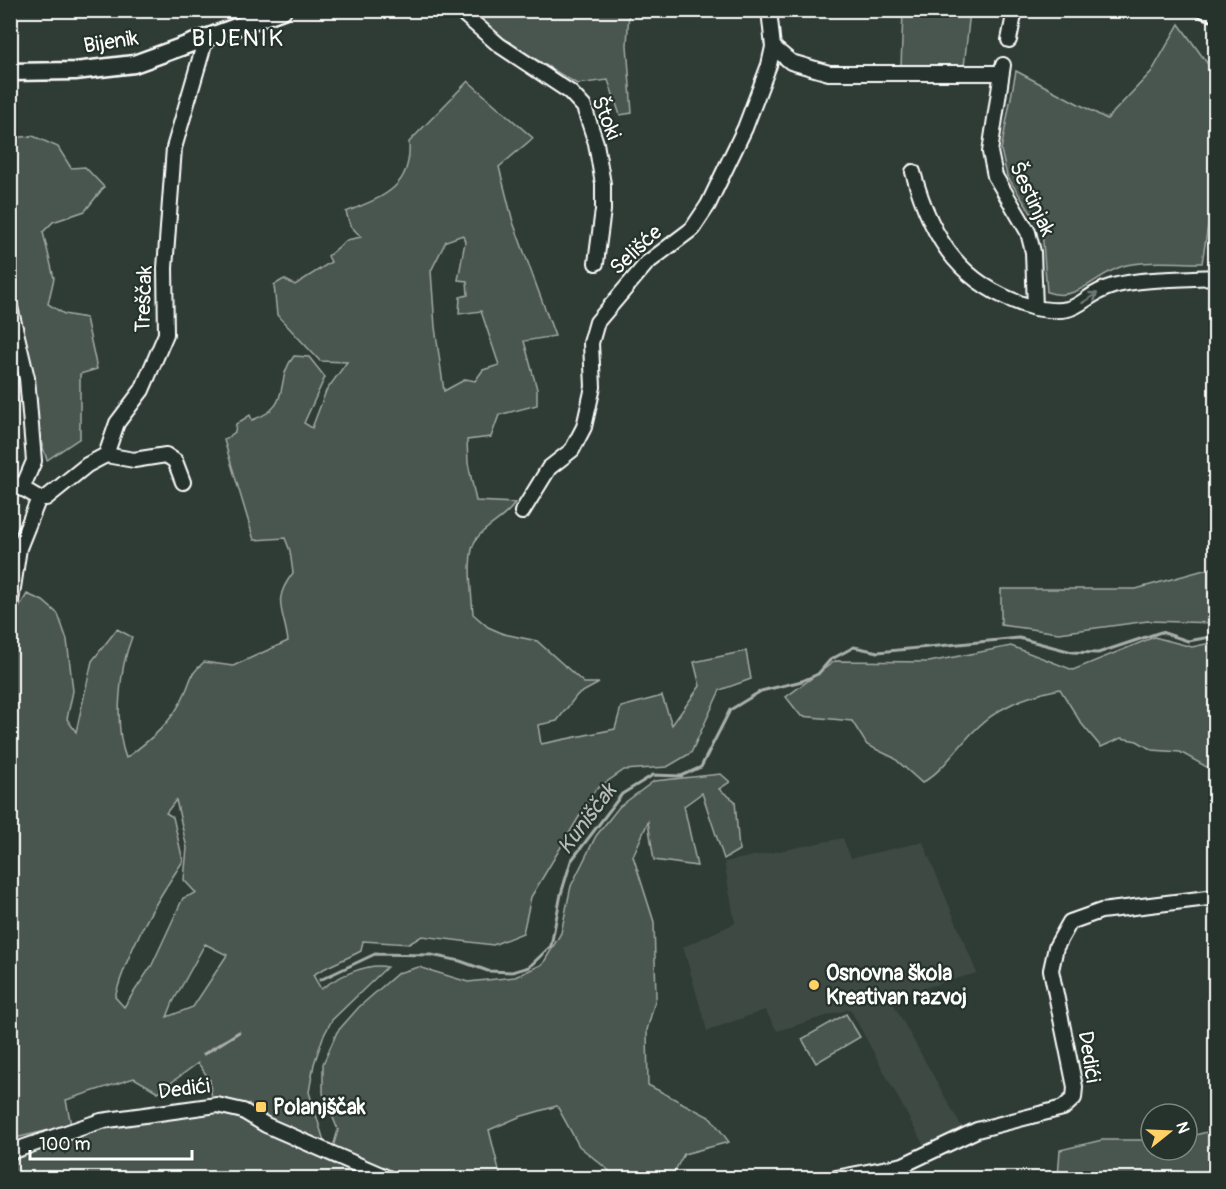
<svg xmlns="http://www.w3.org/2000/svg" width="1226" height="1189" viewBox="0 0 1226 1189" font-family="Pangolin,sans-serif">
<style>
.built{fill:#3c4842}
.green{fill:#4a544f;stroke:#a4aaa7;stroke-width:1.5;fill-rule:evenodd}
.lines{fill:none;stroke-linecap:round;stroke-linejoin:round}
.stream{stroke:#a9afac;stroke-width:3}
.minor-casing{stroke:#fff;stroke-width:18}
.major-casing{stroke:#fff;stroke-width:21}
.minor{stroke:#26332d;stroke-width:14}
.major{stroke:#26332d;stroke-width:16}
.oneway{stroke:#727a76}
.poi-dot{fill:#ffd166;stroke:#26332d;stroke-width:2}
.labels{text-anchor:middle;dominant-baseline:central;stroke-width:4.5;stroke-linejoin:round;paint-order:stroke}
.street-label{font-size:21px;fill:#fff;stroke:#26332d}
.poi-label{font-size:21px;font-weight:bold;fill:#fff;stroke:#26332d;text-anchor:start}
.water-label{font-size:22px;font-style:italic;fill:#b8bcba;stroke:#26332d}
.quarter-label{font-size:24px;letter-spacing:1.5px;fill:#fff;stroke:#26332d}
</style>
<rect width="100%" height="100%" fill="#2f3b35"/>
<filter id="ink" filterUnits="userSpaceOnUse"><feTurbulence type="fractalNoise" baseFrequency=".0167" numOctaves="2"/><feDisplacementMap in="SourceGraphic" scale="12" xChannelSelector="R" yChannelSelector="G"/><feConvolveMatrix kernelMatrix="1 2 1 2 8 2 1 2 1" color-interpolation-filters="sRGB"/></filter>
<g filter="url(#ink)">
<!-- built -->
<path class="built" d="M843 838 851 858 923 842 977 973 890 998 963 1129 924 1146 850 1009 777 1031 765 1010 707 1031 683 947 735 923 724 862Z"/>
<!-- green -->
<g class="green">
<path d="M470 11H629L627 45 632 113 620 115 608 80 577 84 512 45Z"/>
<path d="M903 11H970L964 67 901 68Z"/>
<path d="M1179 24 1215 74V208L1210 213 1202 263C1182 263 1139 260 1123 266 1096 274 1077 303 1047 292L1042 230 1007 176 1001 150 1016 71 1107 119 1152 71Z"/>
<path d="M468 81 533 138 499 167 513 222 555 336 524 341 537 389V405L499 415 491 437 467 440 468 463 476 501 515 503C505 519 488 524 477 538 465 553 472 595 473 614L488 627 504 634 537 641 584 683H599L577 695 557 721 538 725 541 744 615 729 621 707 662 696 672 725 700 686 694 662 746 651 751 679 720 690 691 753 667 767 624 770 595 790 531 897 523 933 493 945 422 936 409 944 363 941 361 951C344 960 329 965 313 975L321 989C337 977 368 962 387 967L332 1020 323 1037 314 1064 309 1092 324 1141C293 1148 249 1096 212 1099L210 1080 198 1063 158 1092 134 1078 66 1100 71 1125 11 1139V621L27 594 43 601 58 614 67 640 73 691 67 719 76 732 92 661 117 629 132 637C119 669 114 727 126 758 149 741 174 721 185 693 193 676 188 677 204 662L233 666 288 641C284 610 271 601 293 573L290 551 285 538 254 540 224 440 235 432 236 424 250 415 252 420C294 406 273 382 294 356L309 357 325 377 304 423 312 428 326 391 347 362 320 361 277 315 274 285 284 279 295 285 331 262 328 256 347 240 361 237 350 225 346 212C383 197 412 188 409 142ZM463 235 465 242 458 280 467 281 468 295 460 297 459 314 481 311 499 365 483 370 475 381 466 379 444 391 435 327 431 271 446 241ZM176 800 187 848 184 880 196 893 183 898 152 965 124 1007 115 997C129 947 154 904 183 861L173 817 166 813ZM205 944 227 955 193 1007 167 1017 173 1002Z"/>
<path d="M33 136 58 147 71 168 85 167 104 187 85 211 53 222 43 232 54 278 48 304 64 314 86 318 97 369 80 374V438L47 460 28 401 11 402 10 303 14 302 11 293V138Z"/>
<path d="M1215 567V623L1148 621 1059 633 1001 625V589H1136Z"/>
<path d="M1154 637 1192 647 1215 642V769L1212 770 1180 752 1152 750 1137 741 1121 738 1101 747 1081 723 1060 689C1025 696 996 707 971 734 955 751 942 771 922 783L894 758 867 745 852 721 801 716 786 697 835 661 929 662 1011 646 1073 670Z"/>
<path d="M721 774 730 782 719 789 735 801 739 850 724 859 702 793 684 806 697 866 654 860 648 822 633 856 654 922 656 997 647 1030 648 1085 711 1118 729 1142 684 1154 671 1178H618L579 1146 557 1106 519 1117 489 1130 501 1178H11L10 1157 109 1124 226 1112 334 1164 333 1147 338 1130 323 1093V1064L337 1032 359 1007 398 973 419 967 468 982 515 977 543 964 561 933 571 886 596 836 619 807 654 781Z"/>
<path d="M846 1014 860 1037 816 1063 802 1039Z"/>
<path d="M1215 1130V1178H1058L1060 1150 1102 1140H1151V1150H1187V1137Z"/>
</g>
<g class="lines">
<!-- stream -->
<g class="stream">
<path d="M320 980 375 954 431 955 460 961 488 971 512 972 529 967 551 946 561 894 571 861 622 794 653 775 681 776 701 767 730 710 761 691 802 681 818 674 830 660 854 647 878 652 1019 638 1072 652 1098 653 1161 632 1188 641 1216 636"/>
<path d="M204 1054 239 1032"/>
</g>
<defs>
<g id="minor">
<path d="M459 10 499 45 570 92 584 107 596 143 603 184V210L596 263"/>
<path d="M1009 40 1015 10"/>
<path d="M773 47 791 62 829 73H1001"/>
<path d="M913 172C932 242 963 288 1035 308L1033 252 1028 232 995 176 990 152 1003 65"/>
<path d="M10 307 27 378 34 461 22 489"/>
<path d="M1035 308C1084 317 1076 297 1113 286 1143 278 1184 279 1216 277"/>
<path d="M10 481 39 498H46L87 465 106 455"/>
<path d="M183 482 175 461 166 455 134 460 106 455 117 423 142 390 166 334 165 268 174 148 206 38"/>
<path d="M522 512 549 468 572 450 584 427 593 387 591 343 597 322 647 263 692 229 708 205 745 128 769 65 773 47 769 10"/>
<path d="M10 608 19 548 39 498"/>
<path d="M10 1152 101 1121 217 1105 243 1111 266 1125 388 1178"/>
<path d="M836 1178 903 1165 977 1130 1063 1108 1074 1098 1075 1087 1051 970 1056 947 1070 922 1101 911 1216 897"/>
</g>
<g id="major">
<path d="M1206 10 1216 13"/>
<path d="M10 72 75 71 134 64 283 10"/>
</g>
</defs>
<!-- minor casing -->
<use href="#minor" class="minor-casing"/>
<!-- major casing -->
<use href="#major" class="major-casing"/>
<!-- minor -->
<use href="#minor" class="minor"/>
<!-- major -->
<use href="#major" class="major"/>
</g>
<!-- one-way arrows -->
<defs><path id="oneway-shaft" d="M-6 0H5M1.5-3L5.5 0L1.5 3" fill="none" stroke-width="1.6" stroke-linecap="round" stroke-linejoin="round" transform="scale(1.5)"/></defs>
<use class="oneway" href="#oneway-shaft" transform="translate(1090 298) rotate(-33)"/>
</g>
<!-- markers -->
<g class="poi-dot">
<circle cx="814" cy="985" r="6"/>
<rect x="255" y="1101" width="12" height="12" rx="3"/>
</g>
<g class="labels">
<!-- street labels -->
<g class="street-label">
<text transform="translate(111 42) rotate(-9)">Bijenik</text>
<text transform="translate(606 118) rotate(68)">Štoki</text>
<text transform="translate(1032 199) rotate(65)">Šestinjak</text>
<text transform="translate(636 250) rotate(-43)">Selišće</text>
<text transform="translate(144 299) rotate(-88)">Treščak</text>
<text transform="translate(1089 1057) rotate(81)">Dedići</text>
<text transform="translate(184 1089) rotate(-7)">Dedići</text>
</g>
<!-- poi labels -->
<g class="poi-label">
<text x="826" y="973">Osnovna škola<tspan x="826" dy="24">Kreativan razvoj</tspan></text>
<text x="273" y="1107">Polanjščak</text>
</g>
<!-- water labels -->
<g class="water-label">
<text transform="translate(587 819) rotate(-53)">Kuniščak</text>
</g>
<!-- quarter labels -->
<g class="quarter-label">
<text x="238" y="38">BIJENIK</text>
</g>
</g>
<!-- margin -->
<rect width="1226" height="1189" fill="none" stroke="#26332d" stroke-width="36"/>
<rect x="18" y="18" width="1190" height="1153" fill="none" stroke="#fff" stroke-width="2" filter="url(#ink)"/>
<!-- north arrow -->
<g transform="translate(1169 1132) rotate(72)"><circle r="28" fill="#26332d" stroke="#7d8581" stroke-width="1.5"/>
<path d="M0-4.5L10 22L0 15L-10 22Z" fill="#ffd166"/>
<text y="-9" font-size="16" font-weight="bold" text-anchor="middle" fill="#ffffff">N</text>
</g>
<!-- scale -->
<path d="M30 1150v9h162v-9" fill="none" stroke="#ffffff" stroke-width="3"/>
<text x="39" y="1150" font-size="18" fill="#ffffff" stroke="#26332d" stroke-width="4.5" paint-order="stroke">100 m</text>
</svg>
